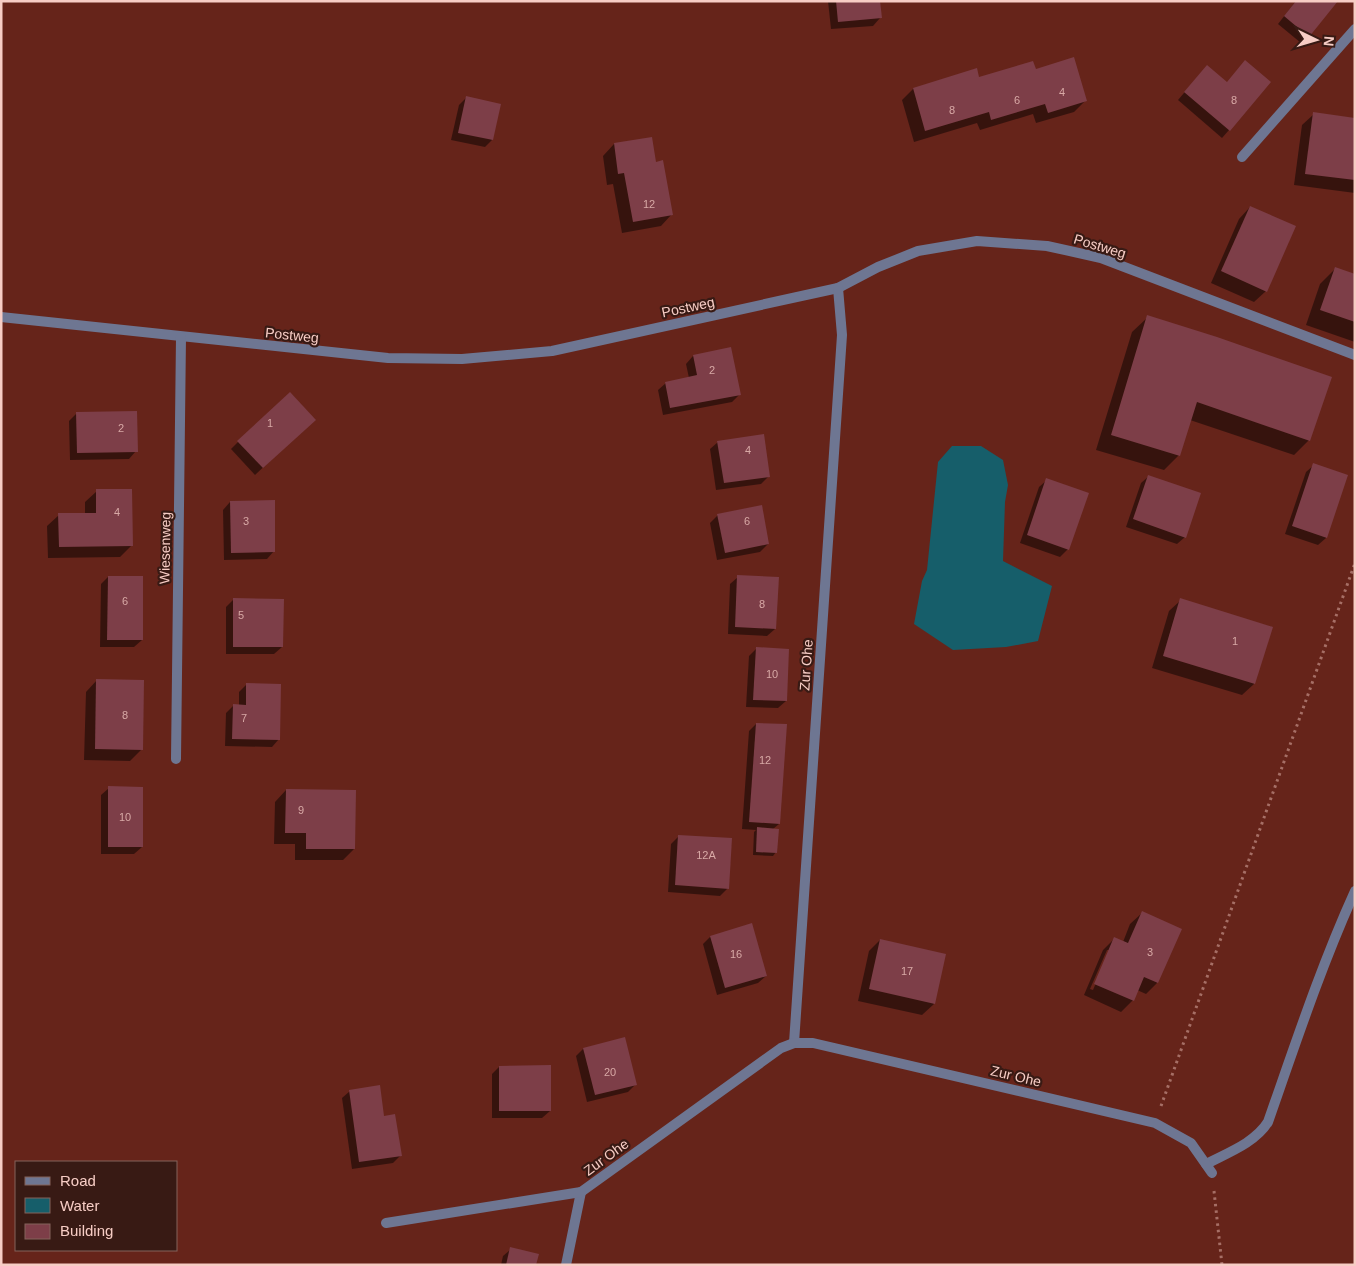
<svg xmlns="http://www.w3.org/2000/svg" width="1356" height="1266" viewBox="0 0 1356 1266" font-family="Arial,sans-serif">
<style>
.water{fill:#165e6a}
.shadow{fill:#0007;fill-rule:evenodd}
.building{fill:#7d3e48}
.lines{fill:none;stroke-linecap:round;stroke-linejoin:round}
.path{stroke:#a66f66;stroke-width:3;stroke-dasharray:2.5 4;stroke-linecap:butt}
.lane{stroke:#6e7692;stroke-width:10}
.street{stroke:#6e7692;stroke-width:10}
.labels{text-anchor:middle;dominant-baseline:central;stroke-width:4.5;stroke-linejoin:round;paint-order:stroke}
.number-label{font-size:11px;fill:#d8a9a6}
.street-label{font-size:14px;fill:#f7cdc5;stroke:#381a14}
</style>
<rect width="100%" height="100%" fill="#66241a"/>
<!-- water -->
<path class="water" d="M952 446H981L1003 460 1008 485 1005 502 1003 561 1052 586 1038 641 1006 647 953 650 914 624 922 581 927 570 938 462Z"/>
<!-- shadow -->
<g class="shadow">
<path d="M828 1H879L880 18 873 26 831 29Z"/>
<path d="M1296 1 1308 36 1301 43 1278 24Z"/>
<path d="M1035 70 1086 100 1074 112 1036 123 1033 114 980 130 977 123 914 142 902 100 913 89Z"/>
<path d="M1200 74 1227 83 1229 130 1222 138 1178 100Z"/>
<path d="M467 97 492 140 485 147 451 140 459 105Z"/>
<path d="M1314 114 1355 119V193L1294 185 1302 125Z"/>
<path d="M651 138 655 163 672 214 661 226 622 233 613 184 607 185 603 156 614 144Z"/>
<path d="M1250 207 1266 291 1254 302 1211 283 1239 219Z"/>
<path d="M1335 269 1355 275V342L1306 325 1320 284Z"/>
<path d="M1148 317 1309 440 1294 455 1190 420 1179 455 1164 470 1096 450 1132 332Z"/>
<path d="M693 356 739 395 732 402 663 415 658 390 666 383 689 378 686 364Z"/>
<path d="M77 413 136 451 129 459 70 460 69 421Z"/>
<path d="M306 427 255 475 231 449 238 442Z"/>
<path d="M718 442 769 476 761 484 716 490 710 449Z"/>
<path d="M1314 465 1347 476 1326 538 1318 545 1285 534 1306 472Z"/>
<path d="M1149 476 1185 537 1177 544 1126 527 1141 483Z"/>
<path d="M1047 480 1068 549 1060 557 1020 543 1039 487Z"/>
<path d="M97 491 132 545 120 557 48 558 47 526 59 515 85 514V502Z"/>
<path d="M230 502 274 551 267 559 224 560 223 510Z"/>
<path d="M718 515 768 544 760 552 717 560 710 523Z"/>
<path d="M108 577 142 640 134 647H100L101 584Z"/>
<path d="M738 577 775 629 767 636 728 634 730 584Z"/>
<path d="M234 599 282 647 274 654H226V607Z"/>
<path d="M1181 600 1271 627 1254 684 1242 695 1152 668 1169 611Z"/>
<path d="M756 649 786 701 778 708 746 707 749 656Z"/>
<path d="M97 680 142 749 130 761 84 760 86 692Z"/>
<path d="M247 684 279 739 272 747 225 746 226 713 233 706H239V692Z"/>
<path d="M756 724 779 824 773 829 776 852 773 856 753 855 754 832 756 830 742 829 749 731Z"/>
<path d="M109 788 142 847 134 854H101V795Z"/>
<path d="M286 790 354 849 343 860H295V844H274L275 802Z"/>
<path d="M679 836 728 888 720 896 668 892 671 844Z"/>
<path d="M1142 913 1157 983 1146 994 1137 990 1133 1000 1121 1012 1084 995 1103 950 1115 938 1123 942 1130 924ZM1107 950H1110L1093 990 1090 989Z"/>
<path d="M710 937 766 976 758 983 717 995 703 944Z"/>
<path d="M880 940 934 1004 922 1015 858 1001 869 951Z"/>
<path d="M583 1049 636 1084 628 1092 587 1102 576 1056Z"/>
<path d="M499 1067 550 1111 542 1118H492V1074Z"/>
<path d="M350 1091 383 1117 400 1156 393 1163 352 1169 342 1098Z"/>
<path d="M511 1249 535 1265H501L503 1256Z"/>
</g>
<!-- building -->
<g class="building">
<path d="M836 1H880L882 18 838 22Z"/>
<path d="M1296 1H1338L1309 37 1284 16Z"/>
<path d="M1074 57 1087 101 1048 113 1045 104 991 120 989 112 925 131 913 88 977 68 979 77 1033 61 1036 69Z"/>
<path d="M1245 60 1271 82 1230 131 1184 92 1207 65 1227 82Z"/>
<path d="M466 96 501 104 493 140 458 133Z"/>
<path d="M1313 112 1355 118V180L1305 174Z"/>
<path d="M652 137 656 162 663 160 673 215 633 222 624 173 618 174 614 143Z"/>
<path d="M1250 206 1296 226 1267 292 1221 271Z"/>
<path d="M1335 267 1355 274V322L1320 310Z"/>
<path d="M1147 315 1217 337 1332 377 1310 441 1197 402 1180 456 1111 435Z"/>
<path d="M731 347 741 395 670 408 665 382 697 375 693 355Z"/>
<path d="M290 392 316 420 263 468 237 441Z"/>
<path d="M137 411 138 452 77 453 76 412Z"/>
<path d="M764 434 770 477 724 483 717 441Z"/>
<path d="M1313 463 1348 475 1327 538 1292 526Z"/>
<path d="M1148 475 1201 493 1186 538 1133 519Z"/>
<path d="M1046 478 1089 493 1069 550 1027 535Z"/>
<path d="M96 489H132L133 546 59 547 58 513H96Z"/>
<path d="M275 500V552L231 553 230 501Z"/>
<path d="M762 505 769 544 725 553 717 514Z"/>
<path d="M737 575 779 577 776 629 735 627Z"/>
<path d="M108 576H143V640H107Z"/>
<path d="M233 598 284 599 283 647H233Z"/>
<path d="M1180 598 1273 627 1255 684 1163 656Z"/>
<path d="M756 647 789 649 787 701 753 700Z"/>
<path d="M96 679 144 680 143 750 95 749Z"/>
<path d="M246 683 281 684 280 740 232 739 233 704 246 705Z"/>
<path d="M756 723 787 724 780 824 749 822Z"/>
<path d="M108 786 143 787V847H108Z"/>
<path d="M286 789 356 790 355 849H306V833H285Z"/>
<path d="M757 827 779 829 777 853 756 852Z"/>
<path d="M678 835 732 838 729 889 675 885Z"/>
<path d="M1142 911 1182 929 1158 983 1144 977 1134 1001 1094 984 1114 937 1128 943Z"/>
<path d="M752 923 767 976 725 988 710 936Z"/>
<path d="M880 939 946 954 935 1004 869 989Z"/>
<path d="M625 1037 637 1085 595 1095 583 1048Z"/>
<path d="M551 1065V1111H499V1066Z"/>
<path d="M380 1085 384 1116 395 1114 402 1156 359 1162 349 1090Z"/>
<path d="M510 1247 539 1254 536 1265H506Z"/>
</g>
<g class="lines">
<!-- path -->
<g class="path">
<path d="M1161 1106 1355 563"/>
<path d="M1214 1191 1222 1265"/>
</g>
<!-- lane -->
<g class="lane">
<path d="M1206 1164C1227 1153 1255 1143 1268 1122 1295 1045 1321 966 1355 891"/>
<path d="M566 1265 581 1192"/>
</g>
<!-- street -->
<g class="street">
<path d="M1242 157 1355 29"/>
<path d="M1 317 388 358 462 359 552 351 838 288 878 267 918 251 977 241 1047 246 1101 258 1355 355"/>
<path d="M176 759 181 337"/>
<path d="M794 1043 842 335 838 288"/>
<path d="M386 1223 581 1192 781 1048 794 1043H813L1155 1123 1191 1143 1212 1173"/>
</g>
</g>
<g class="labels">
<!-- number labels -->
<g class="number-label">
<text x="1062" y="92">4</text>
<text x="1017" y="100">6</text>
<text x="1234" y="100">8</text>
<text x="952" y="110">8</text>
<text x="649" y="204">12</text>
<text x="712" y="370">2</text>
<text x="270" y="423">1</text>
<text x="121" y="428">2</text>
<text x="748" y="450">4</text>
<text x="117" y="512">4</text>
<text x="246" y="521">3</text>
<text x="747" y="521">6</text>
<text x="125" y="601">6</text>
<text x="762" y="604">8</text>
<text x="241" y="615">5</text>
<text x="1235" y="641">1</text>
<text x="772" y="674">10</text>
<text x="125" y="715">8</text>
<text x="244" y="718">7</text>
<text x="765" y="760">12</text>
<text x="301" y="810">9</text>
<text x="125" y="817">10</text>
<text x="706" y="855">12A</text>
<text x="1150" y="952">3</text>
<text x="736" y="954">16</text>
<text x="907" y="971">17</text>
<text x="610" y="1072">20</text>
</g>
<!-- street labels -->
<g class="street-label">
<text transform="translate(1100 246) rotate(17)">Postweg</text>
<text transform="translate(688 307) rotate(-12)">Postweg</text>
<text transform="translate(292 335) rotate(6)">Postweg</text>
<text transform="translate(165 548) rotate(-89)">Wiesenweg</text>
<text transform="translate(806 665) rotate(-86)">Zur Ohe</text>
<text transform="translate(1016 1076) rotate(13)">Zur Ohe</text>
<text transform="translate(606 1157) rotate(-36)">Zur Ohe</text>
</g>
</g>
<!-- border -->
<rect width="1356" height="1266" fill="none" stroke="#f7cdc5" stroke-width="5"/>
<!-- legend -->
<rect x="15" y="1161" width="162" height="90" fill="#381a14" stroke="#84625b"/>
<rect x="25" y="1177" width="25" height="8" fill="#6e7692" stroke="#84625b"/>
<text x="60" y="1186" font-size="15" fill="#f7cdc5">Road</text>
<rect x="25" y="1198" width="25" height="15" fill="#165e6a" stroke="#84625b"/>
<text x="60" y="1211" font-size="15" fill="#f7cdc5">Water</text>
<rect x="25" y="1224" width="25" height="15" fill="#7d3e48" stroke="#84625b"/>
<text x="60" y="1236" font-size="15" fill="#f7cdc5">Building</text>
<!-- north arrow -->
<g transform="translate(1316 40) rotate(95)" stroke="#381a14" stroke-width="4" paint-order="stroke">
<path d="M0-4L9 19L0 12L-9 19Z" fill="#f7cdc5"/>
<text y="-8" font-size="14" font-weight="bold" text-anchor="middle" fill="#f7cdc5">N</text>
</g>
</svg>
